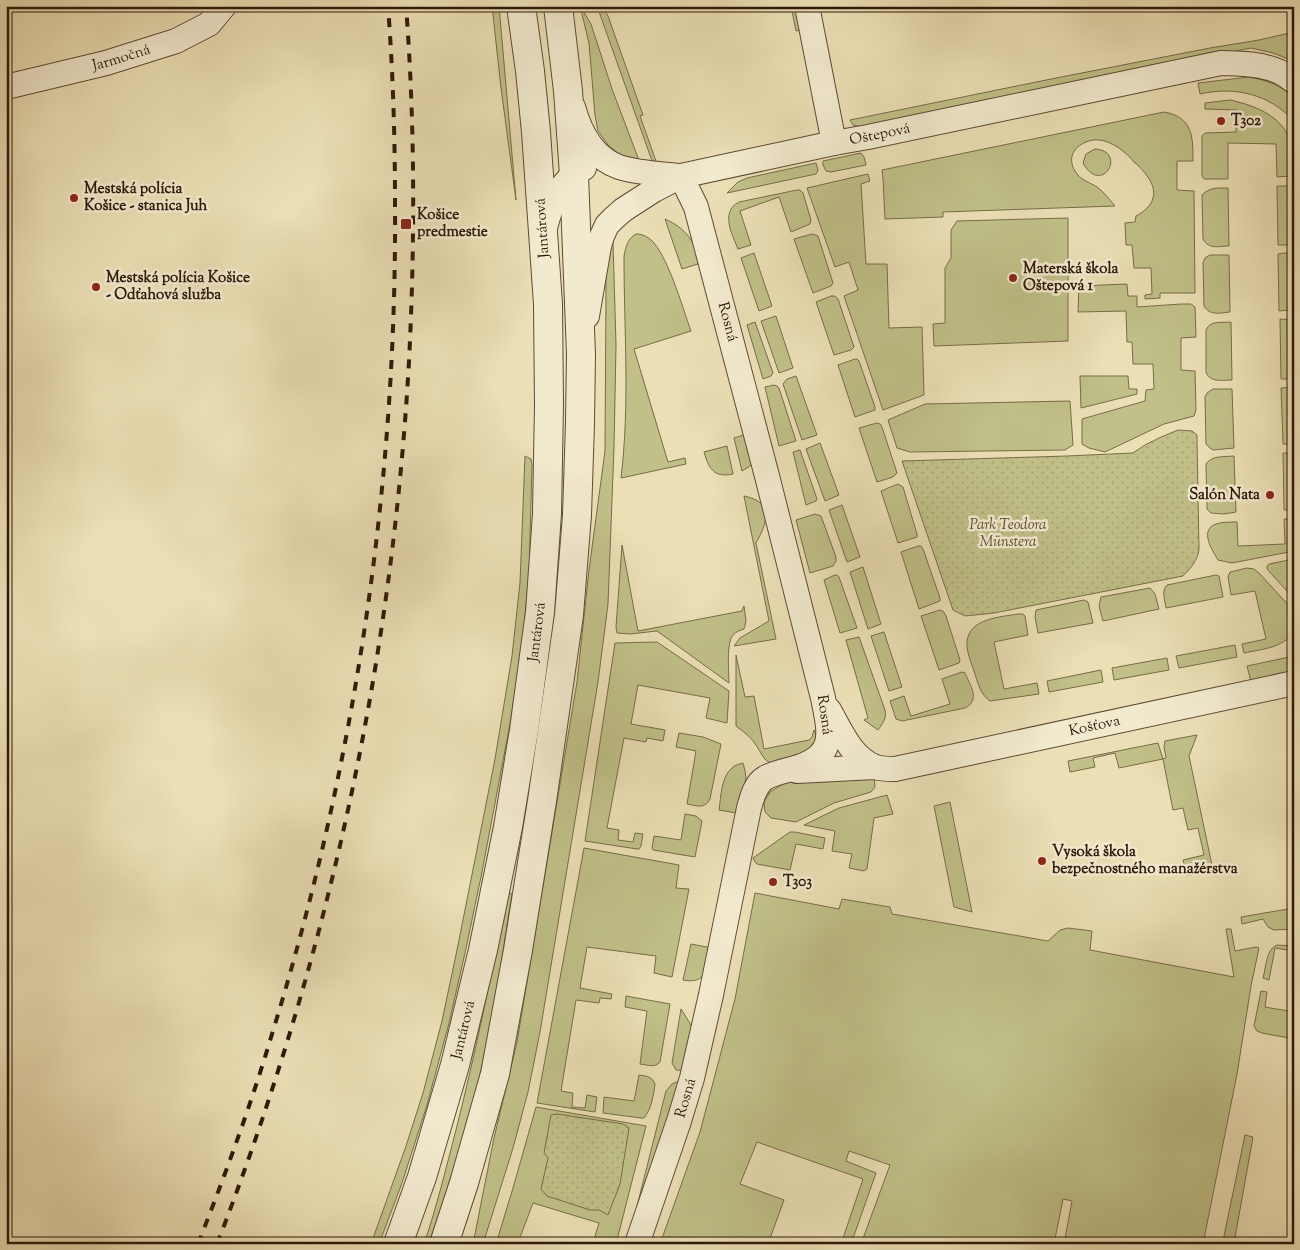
<svg xmlns="http://www.w3.org/2000/svg" width="1300" height="1250" viewBox="0 0 1300 1250" font-family="'Sorts Mill Goudy',serif">
<style>
.grass{fill:#c0c088;stroke:#786c49}
.park{fill:url(#park-dots);stroke:#786c49}
.lines{fill:none;stroke-linecap:round;stroke-linejoin:round}
.minor-casing{stroke:#5e4a35;stroke-width:26}
.tertiary-casing{stroke:#5e4a35;stroke-width:30}
.minor{stroke:#f2eacf;stroke-width:24}
.tertiary{stroke:#f2eacf;stroke-width:28}
.rail{stroke:#2f190a;stroke-width:4;stroke-dasharray:9 9;stroke-linecap:butt}
.poi-dot{fill:#8f2418;stroke:#f2eacf;stroke-width:2}
.labels{text-anchor:middle;dominant-baseline:central;stroke-width:5;stroke-linejoin:round;paint-order:stroke}
.street-label{font-size:15px;fill:#2f190a;stroke:#f2eacf}
.poi-label{font-size:15px;font-weight:bold;fill:#2f190a;stroke:#f2eacf;text-anchor:start}
.park-label{font-size:15px;font-style:italic;fill:#5a4b30;stroke:#f2eacf}
</style>
<defs>
<pattern id="park-dots" width="8" height="8" patternUnits="userSpaceOnUse" patternTransform="scale(1.25)"><rect width="8" height="8" fill="#c0c088"/><path d="M2 2h.1M6 6h.1" fill="none" stroke="#a5a474" stroke-width="1.8" stroke-linecap="round"/></pattern>
</defs>
<rect width="100%" height="100%" fill="#ebdfb5"/>
<filter id="stains"><feTurbulence type="fractalNoise" baseFrequency=".004" numOctaves="4"/><feColorMatrix values="0 0 0 0 .2 0 0 0 0 .09 0 0 0 0 .02 0 0 0 .5 -.17"/></filter>
<radialGradient id="worn" r=".72"><stop offset=".6" stop-color="#630" stop-opacity="0"/><stop offset="1" stop-color="#630" stop-opacity=".3"/></radialGradient>
<!-- grass -->
<g class="grass">
<path d="M492 6H499L516 200 501 88Z"/>
<path d="M580 6 591 24 612 89 640 163 623 157 608 145 598 131 595 115 589 43Z"/>
<path d="M597 6H602L608 16 643 115 640 116 657 164H654L651 158Z"/>
<path d="M791 6H795L800 30 796 31Z"/>
<path d="M1294 32V61L1273 53 1251 48 865 128 853 125 850 120 1056 78 1210 48 1259 40Z"/>
<path d="M1249 77C1266 80 1281 85 1294 98V121C1269 94 1235 86 1200 94L1198 83Z"/>
<path d="M1230 100C1257 106 1285 117 1292 146 1294 155 1294 165 1294 174L1291 176 1277 177 1276 144 1228 143V179H1204L1202 176V136L1205 133 1236 132 1237 110 1205 109V103Z"/>
<path d="M1164 112C1193 117 1193 137 1193 161H1177V190L1194 191 1195 293H1160V298L1145 299V295L1152 294 1151 268H1134L1132 245H1126L1125 223 1135 222 1136 216C1153 207 1160 193 1147 176 1144 171 1139 166 1134 162 1126 152 1112 141 1099 140 1091 139 1080 143 1075 150 1070 156 1071 165 1075 171 1080 180 1089 182 1097 187 1104 192 1109 199 1115 206L943 212V217L885 219 883 179 882 170Z"/>
<path d="M1095 149C1128 151 1102 197 1083 163L1086 154Z"/>
<path d="M861 153 864 157 866 165 831 172 826 171 823 165V161Z"/>
<path d="M816 163 818 170 816 174 727 193 738 182 747 178Z"/>
<path d="M868 174 870 181 861 184 866 264H887L889 328 922 327 924 395 883 410 844 296 858 290 849 262 835 267 807 188Z"/>
<path d="M1277 186H1288L1293 189 1294 245H1278Z"/>
<path d="M1228 188 1229 246C1218 246 1209 250 1203 239L1202 195C1210 187 1218 188 1228 188Z"/>
<path d="M797 190H800L803 193 811 220 810 224 791 232 779 197 740 211 751 245 738 249C732 234 720 212 739 202Z"/>
<path d="M1068 218V341L934 346 933 324 945 323V268L951 258V230L957 221Z"/>
<path d="M665 219C687 229 694 241 701 263L682 269Z"/>
<path d="M636 234C640 234 644 235 647 237 666 247 683 310 691 331L634 349 668 462 685 458 686 464 621 478C630 403 624 331 624 256 626 247 627 239 636 234Z"/>
<path d="M812 234 818 236 833 283 831 286 813 293 794 239Z"/>
<path d="M613 241 616 345 614 448 608 604 598 682 540 1032 528 1092 513 1148 483 1244H473L494 1138 517 1042 577 682 589 570 605 451 606 287 605 255Z"/>
<path d="M754 253 772 306 759 311 741 258Z"/>
<path d="M1285 253 1294 254V309L1291 310 1279 311 1278 254Z"/>
<path d="M1210 255H1229L1230 312C1220 313 1210 316 1204 306L1203 263 1205 258Z"/>
<path d="M1127 284 1128 296H1137V307L1181 304H1191L1195 307 1196 337 1181 338V370L1195 371 1196 410 1194 416 1164 424 1105 452 1089 448 1082 444V419L1145 401 1146 390 1154 389 1153 364H1133L1132 342H1127L1126 311 1078 312 1079 286Z"/>
<path d="M831 296H835L838 299 854 347 851 350 834 355 816 302Z"/>
<path d="M776 316 793 368 779 373 761 321Z"/>
<path d="M1280 319 1294 320V379H1281Z"/>
<path d="M755 322 773 373 771 376 763 379 747 325Z"/>
<path d="M1231 322 1232 380C1222 380 1210 383 1206 372V330C1210 320 1222 323 1231 322Z"/>
<path d="M855 359H857L859 361 875 407V410L872 411 855 417 838 365Z"/>
<path d="M796 376 817 435 802 440 783 384 787 379Z"/>
<path d="M1080 376H1128L1129 389H1137V394L1081 408Z"/>
<path d="M774 385 777 386 779 388 796 441 779 446 765 387Z"/>
<path d="M1294 387V444H1283L1281 388Z"/>
<path d="M1213 389H1232L1234 448 1213 450 1210 448 1206 444 1205 397 1207 393Z"/>
<path d="M1070 401 1073 445 1065 450 910 452 897 448 888 420 925 404Z"/>
<path d="M877 423 880 424 882 427 897 473 893 477 877 482 859 428Z"/>
<path d="M753 432 754 462 750 466 742 471 734 438Z"/>
<path d="M820 443 839 495 825 501 806 449Z"/>
<path d="M727 446 733 474C714 478 709 469 704 452Z"/>
<path d="M800 450 817 499 816 501 806 505 793 452Z"/>
<path d="M1283 453H1294V509L1284 510Z"/>
<path d="M525 456 531 459 532 465 529 576 522 645 510 724 481 877 465 953 449 1023 427 1105 402 1183 379 1244H371L406 1146 423 1093 442 1021 457 950 495 759 512 656 520 583Z"/>
<path d="M1234 456 1236 512 1224 514 1211 513 1207 509 1206 464C1212 455 1225 457 1234 456Z"/>
<path d="M898 484 903 487 917 534V537L898 543 881 491Z"/>
<path d="M744 496C748 497 752 498 756 500 774 510 763 530 756 543L776 639 734 646 740 638 769 621Z"/>
<path d="M842 505 860 557 847 562 829 510Z"/>
<path d="M815 514 821 516 836 557V561L833 566 810 573 796 520Z"/>
<path d="M1284 519H1294V551L1232 563 1218 560C1212 550 1199 530 1216 524 1222 522 1230 522 1237 522L1238 546 1285 544Z"/>
<path d="M622 545 638 631 742 611 744 606 746 621 744 629C740 630 736 632 733 635 726 643 729 672 729 683L657 631 630 634 617 633 616 627Z"/>
<path d="M918 546H921L923 549 940 598V601L919 609 901 552Z"/>
<path d="M1294 559V599L1267 569V566L1269 564Z"/>
<path d="M863 567 881 624 868 629 850 572Z"/>
<path d="M1247 568 1254 569 1259 573 1293 610 1294 611V633C1281 648 1263 649 1244 653L1242 644 1266 639 1255 591 1231 595 1228 577 1230 572Z"/>
<path d="M835 575H837L839 577 857 628 840 633 824 580Z"/>
<path d="M1216 575 1219 576 1223 597 1166 608C1165 600 1161 591 1167 585Z"/>
<path d="M1150 588 1155 594 1159 609 1103 621 1099 606 1101 597Z"/>
<path d="M1084 600 1088 602 1093 623 1038 633 1035 617 1036 610Z"/>
<path d="M940 610 943 611 946 616 960 660 959 663 939 670 921 616Z"/>
<path d="M1018 614H1023L1025 616 1028 635 994 642 1004 689 1037 683 1039 694 990 701C980 694 978 683 974 671 971 662 966 651 967 641 970 618 1001 617 1018 614Z"/>
<path d="M884 632 902 687 889 691 871 636Z"/>
<path d="M859 637 885 710C887 718 883 723 878 730L864 720 868 718 846 640Z"/>
<path d="M657 642 729 691 727 723 706 718 710 698 638 685 631 724 665 730 663 741 647 738 646 742 624 738 607 828 619 830 618 840 633 842 635 833 643 834 641 846 639 849H637L585 841 615 643Z"/>
<path d="M1235 645 1237 657 1179 668 1176 656Z"/>
<path d="M736 655 745 697 754 696 764 749 809 740 812 737 814 730 818 739V743C805 752 778 775 764 758 761 754 759 749 756 745 751 737 744 732 736 726Z"/>
<path d="M1294 656V667L1284 674 1251 682 1247 666Z"/>
<path d="M1167 658 1169 670 1114 680 1112 668Z"/>
<path d="M1101 670 1103 682 1049 692 1047 681Z"/>
<path d="M962 672 965 673C970 685 981 700 965 708L902 721 896 719 890 701 904 696 911 716 950 704 942 679Z"/>
<path d="M679 733 703 737 721 744 710 799C705 809 697 806 687 804L696 751 676 747Z"/>
<path d="M1197 735 1189 756 1213 870 1187 876 1183 860 1204 855 1198 828 1188 830 1183 808 1173 810 1163 759 1119 768 1115 753 1093 758 1095 767 1070 772 1068 761 1158 743 1163 759 1166 758 1164 747 1165 741Z"/>
<path d="M743 763C749 782 745 795 742 814L719 810C721 797 721 777 732 768 735 765 739 764 743 763Z"/>
<path d="M874 775 875 787 871 792 834 803 796 822 771 818 765 812 764 802 770 792 789 780Z"/>
<path d="M887 795 893 814 874 818 867 869 864 871 849 868 852 854 832 851 835 831 804 825 839 808Z"/>
<path d="M950 802 972 912 954 907 934 806Z"/>
<path d="M685 814 696 816 702 821 695 857 653 850 652 848 654 836 681 840Z"/>
<path d="M790 832H795L825 838 823 849 796 844 790 870 757 864 755 862 753 858Z"/>
<path d="M584 848 679 865 676 888 689 889 672 977 654 973 656 956 587 947 580 988 612 994 611 999 600 998 599 1003 576 1000 561 1091 573 1093 572 1107 585 1108 587 1095 597 1097 595 1112 537 1103Z"/>
<path d="M508 891 512 894C505 935 500 977 492 1018 477 1094 457 1171 429 1244H424C437 1206 446 1168 456 1130 476 1051 492 971 508 891Z"/>
<path d="M755 893 839 909 842 899 890 907 892 914 1048 941 1060 930 1068 928 1092 931 1090 950 1234 977 1226 929H1231L1235 951 1256 947 1259 948 1251 986 1237 1074 1203 1244H1064L1072 1201 1063 1199 1054 1244H861L890 1165 849 1151 846 1161 876 1173 851 1244H841L863 1179 757 1142 740 1184 784 1200 768 1244H660L700 1132 735 999Z"/>
<path d="M1294 908V929L1274 930 1268 927 1263 919 1242 924 1241 917Z"/>
<path d="M691 944 712 948C707 966 708 985 683 980Z"/>
<path d="M1277 945 1294 946V951L1275 948 1269 980 1263 978C1266 968 1266 949 1277 945Z"/>
<path d="M1261 991 1267 992 1265 1007 1294 1012V1039L1262 1033 1257 1031 1254 1026Z"/>
<path d="M626 996 670 1004 660 1062C655 1068 648 1065 640 1064L647 1011 625 1007Z"/>
<path d="M681 1009 691 1025 695 1036 686 1071 676 1070 672 1063Z"/>
<path d="M639 1075C646 1076 653 1076 655 1085 653 1096 652 1108 644 1118H641L603 1113 604 1097 634 1101Z"/>
<path d="M676 1082 683 1083 628 1242 666 1091 672 1084Z"/>
<path d="M536 1107 646 1126 616 1244H596L593 1243 599 1223 533 1203 519 1240 528 1244H496L513 1188Z"/>
<path d="M1245 1135 1253 1137 1234 1243 1223 1241Z"/>
</g>
<!-- park -->
<g class="park">
<path d="M1178 430 1192 431 1197 435V440L1199 549C1198 560 1191 568 1183 576L994 613 965 616 953 610 902 461 1067 456 1133 453 1145 445 1161 437Z"/>
<path d="M557 1114 623 1124 629 1128 620 1184 608 1215 599 1210H590L547 1196 541 1189 548 1158 544 1153 551 1115Z"/>
</g>
<g class="lines">
<defs>
<g id="minor">
<path d="M807 6 834 143"/>
<path id="s1" d="M6 87 106 63 176 41 209 24 224 6"/>
<path d="M573 107C580 132 593 158 619 167 637 173 661 174 681 176"/>
<path d="M545 228C551 204 560 180 584 168"/>
<path id="s2" d="M587 316 599 246 602 236 607 225 614 218 623 210 654 190 681 176 834 143 868 137 1221 63C1241 63 1262 64 1280 72 1285 74 1289 78 1294 81"/>
<path id="s3" d="M829 710C841 731 851 757 875 767 881 769 888 769 895 769L1294 683"/>
<path d="M797 771 875 767"/>
<path id="s4" d="M637 1244 679 1121 692 1078 711 995 749 808C752 798 755 784 765 778 773 773 785 771 795 768 837 756 830 733 823 698L767 476 696 207 681 176"/>
</g>
<g id="tertiary">
<path id="s5" d="M398 1244 422 1177 455 1065 483 950 508 827 524 730 540 612 547 514 549 405 548 304 536 132 530 71 521 6"/>
<path d="M444 1244 464 1183 495 1074 518 950 542 801 569 615 577 515 580 423 581 354 574 175 568 91 558 6"/>
</g>
</defs>
<!-- minor casing -->
<use href="#minor" class="minor-casing"/>
<!-- tertiary casing -->
<use href="#tertiary" class="tertiary-casing"/>
<!-- minor -->
<use href="#minor" class="minor"/>
<!-- tertiary -->
<use href="#tertiary" class="tertiary"/>
<!-- rail -->
<g class="rail">
<path d="M198 1244C225 1175 251 1105 272 1034 355 766 397 484 395 203 395 137 393 72 388 6"/>
<path d="M217 1244C327 960 392 666 409 361 415 243 415 124 406 6"/>
</g>
</g>
<!-- markers -->
<g class="poi-dot">
<circle cx="1221" cy="121" r="5"/>
<circle cx="74" cy="198" r="5"/>
<rect x="400" y="218" width="12" height="12" rx="2.5"/>
<circle cx="1013" cy="278" r="5"/>
<circle cx="96" cy="287" r="5"/>
<circle cx="1270" cy="495" r="5"/>
<circle cx="1042" cy="861" r="5"/>
<circle cx="773" cy="882" r="5"/>
</g>
<g class="labels">
<!-- street labels -->
<g class="street-label">
<text stroke="none"><textPath href="#s1" startOffset="119">Jarmočná</textPath></text>
<text stroke="none"><textPath href="#s2" startOffset="386">Oštepová</textPath></text>
<text transform="translate(543 228) rotate(-94)">Jantárová</text>
<text transform="translate(727 322) rotate(75)">Rosná</text>
<text stroke="none"><textPath href="#s5" startOffset="629">Jantárová</textPath></text>
<text transform="translate(824 715) rotate(82)">Rosná</text>
<text stroke="none"><textPath href="#s3" startOffset="299">Košťova</textPath></text>
<text stroke="none"><textPath href="#s5" startOffset="224">Jantárová</textPath></text>
<text stroke="none"><textPath href="#s4" startOffset="154">Rosná</textPath></text>
</g>
<!-- poi labels -->
<g class="poi-label">
<text x="1231" y="121">T302</text>
<text x="84" y="189">Mestská polícia<tspan x="84" dy="17">Košice - stanica Juh</tspan></text>
<text x="417" y="215">Košice<tspan x="417" dy="17">predmestie</tspan></text>
<text x="1023" y="269">Materská škola<tspan x="1023" dy="17">Oštepová 1</tspan></text>
<text x="106" y="278">Mestská polícia Košice<tspan x="106" dy="17">- Odťahová služba</tspan></text>
<text x="1260" y="495" text-anchor="end">Salón Nata</text>
<text x="1052" y="852">Vysoká škola<tspan x="1052" dy="17">bezpečnostného manažérstva</tspan></text>
<text x="783" y="882">T303</text>
</g>
<!-- park labels -->
<g class="park-label">
<text x="1008" y="525">Park Teodora<tspan x="1008" dy="17">Münstera</tspan></text>
</g>
</g>
<!-- margin -->
<rect width="1300" height="1250" fill="none" stroke="#ebdfb5" stroke-width="25"/>
<rect x="8" y="8" width="1285" height="1235" fill="none" stroke="#2f190a" stroke-width="2.5"/>
<rect x="12" y="12" width="1275" height="1225" fill="none" stroke="#2f190a"/>
<rect width="100%" height="100%" filter="url(#stains)"/>
<rect width="100%" height="100%" fill="url(#worn)"/>
</svg>
